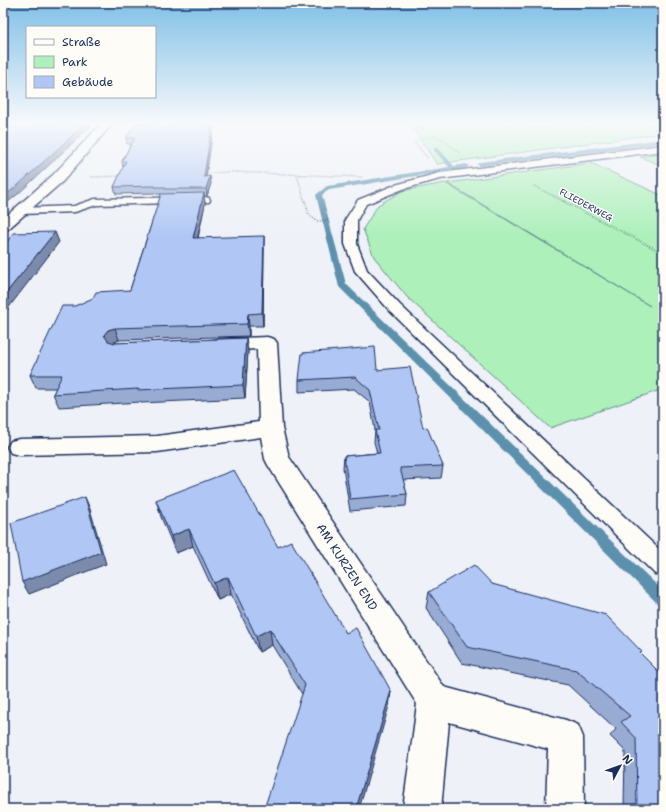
<svg xmlns="http://www.w3.org/2000/svg" width="666" height="812" viewBox="0 0 666 812" font-family="'Shantell Sans',sans-serif">
<style>
.green{fill:#adf0ba;stroke:#64908c}
.lines{fill:none;stroke-linecap:round;stroke-linejoin:round}
.stream{fill:#5b91ad;fill-rule:evenodd}
.service-casing{stroke:#1b2f5e;stroke-width:3}
.minor-casing{stroke:#1b2f5e;stroke-width:3}
.path-far1{stroke:#1b2f5e;stroke-width:1.5;stroke-dasharray:0.5 1.5;stroke-linecap:butt}
.path{stroke:#1b2f5e;stroke-width:2;stroke-dasharray:0.5 2;stroke-linecap:butt}
.service{fill:#fdfcf7;fill-rule:evenodd}
.minor{fill:#fdfcf7;fill-rule:evenodd}
.wall{fill:#97abd3;stroke:#1b2f5e}
.shaded-wall{fill:#7b8bac;stroke:#1b2f5e}
.building{fill:#b0c7f5;stroke:#1b2f5e}
.labels{text-anchor:middle;dominant-baseline:central;stroke-width:3;stroke-linejoin:round;paint-order:stroke}
.far-street-label{font-size:9px;fill:#1b2f5e;stroke:#fdfcf7}
.near-street-label{font-size:12px;fill:#1b2f5e;stroke:#fdfcf7}
</style>
<rect width="100%" height="100%" fill="#eef1f7"/>
<filter id="ink" filterUnits="userSpaceOnUse"><feTurbulence type="fractalNoise" baseFrequency=".025" numOctaves="2"/><feDisplacementMap in="SourceGraphic" scale="8" xChannelSelector="R" yChannelSelector="G"/><feConvolveMatrix kernelMatrix="1 2 1 2 8 2 1 2 1" color-interpolation-filters="sRGB"/></filter>
<g filter="url(#ink)">
<!-- green -->
<g class="green">
<path d="M409 123H663V133L437 164Z"/>
<path d="M663 153V166L640 157Z"/>
<path d="M591 163 663 196V389L550 428 407 297 374 257 363 229 378 205 402 191 445 183 650 306 447 183Z"/>
</g>
<g class="lines">
<!-- stream -->
<g class="stream">
<path d="M417 123H421L425 130H421Z"/>
<path d="M663 139V143L480 166 477 164 480 162Z"/>
<path d="M434 148H438L454 166 466 164 469 166 466 168 329 190 322 195 346 284 663 591V606L658 604 339 287 316 195 317 194 327 186 449 167 434 150Z"/>
</g>
<defs>
<g id="service">
<path d="M663 145V151L440 179 403 189 366 204 357 220V244L367 270 400 305 663 553V576L655 574 390 311 355 271 345 244V220L358 200 395 185 439 173Z"/>
<path d="M205 197 209 198 210 200 209 202 96 205 75 212 22 214 16 211 22 208 74 206 95 199Z"/>
</g>
<g id="minor">
<path d="M102 123H113L63 181 8 229 3 230V219L53 175Z"/>
<path d="M267 337 274 339 277 343 282 428 289 457 444 687 566 720 578 725 583 737 584 809H546L548 749 449 722 441 809H403L417 704 268 465 265 459 261 437 157 452 19 455 11 453 7 447 11 441 19 439 157 436 259 422 257 349 218 351 211 349 208 345 211 341 218 339Z"/>
</g>
</defs>
<!-- service casing -->
<use href="#service" class="service-casing"/>
<!-- minor casing -->
<use href="#minor" class="minor-casing"/>
<!-- path-far1 -->
<g class="path-far1">
<path d="M428 158 414 142C435 130 443 139 459 153"/>
<path d="M205 173 232 172 363 177"/>
<path d="M297 175 305 202"/>
<path d="M91 177 122 176"/>
<path d="M534 186 565 202"/>
</g>
<!-- path -->
<g class="path">
<path d="M305 201 309 215 317 221 329 220"/>
<path d="M563 201 663 253"/>
</g>
<!-- service -->
<use href="#service" class="service"/>
<!-- minor -->
<use href="#minor" class="minor"/>
</g>
<!-- wall -->
<g class="wall">
<path d="M214 123 206 176 211 183 207 196H204L205 204 198 238 264 248 263 326H249V336L119 340 113 342 115 343 246 338 248 351 245 398 141 403 140 402 59 407 53 394 56 388H36L30 375 75 306 130 290 161 194H156V193L116 194 114 187 123 168 122 161 131 144H127L126 138Z"/>
<path d="M377 370 423 428 443 466 441 478 403 480 407 494 406 506 350 511 343 468 344 456 377 453 374 442 375 430 370 402 354 389 299 392V380Z"/>
<path d="M156 500 278 547 346 633 391 691 389 706 302 694 272 645 259 652 231 594 218 600 193 546 176 553 161 517Z"/>
<path d="M492 584 641 654 663 809H624L625 751 610 736 616 729 568 685 462 663 426 608 429 592Z"/>
</g>
<!-- shaded-wall -->
<g class="shaded-wall">
<path d="M86 123H94L18 194 3 206V197Z"/>
<path d="M212 123H214L205 183 204 177Z"/>
<path d="M210 176 211 183 207 196 206 189Z"/>
<path d="M204 193 205 204 195 250 193 238Z"/>
<path d="M55 232 59 242 3 315V297Z"/>
<path d="M264 236V248L263 326 262 313Z"/>
<path d="M248 314 249 326V336L247 324Z"/>
<path d="M115 328 119 340 112 343 108 348 104 335 108 330Z"/>
<path d="M246 338 248 351 245 398 243 385Z"/>
<path d="M85 497 90 509 106 564 29 594 22 582Z"/>
<path d="M189 529 193 546 176 553 171 536Z"/>
<path d="M228 577 231 594 218 600 214 583Z"/>
<path d="M270 629 272 645 259 652 256 636Z"/>
<path d="M391 691 389 706 359 809H356Z"/>
</g>
<!-- building -->
<g class="building">
<path d="M12 123H86L16 187 3 197V130Z"/>
<path d="M136 123H212L204 177 210 176 206 189H165V187H155V186L114 187 126 161H122L135 138H126Z"/>
<path d="M204 193 193 238 264 236 262 313 248 314 247 324 115 328 108 330 104 335 108 341 115 343 246 338 243 385 137 390 138 389 53 394 62 375H30L62 306H75L93 298 96 292 130 290 161 194Z"/>
<path d="M55 232 3 297V248L13 233Z"/>
<path d="M375 347 377 370 410 367 423 428 427 427 443 466 400 468 407 494 350 499 344 456 380 453 375 430H379L370 390 355 377 299 380 302 353Z"/>
<path d="M234 470 278 547 291 541 346 633 356 628 391 691 356 809H264L305 685 270 629 256 636 228 577 214 583 189 529 171 536 156 500Z"/>
<path d="M85 497 101 552 22 582 11 523Z"/>
<path d="M474 565 492 584 606 615 642 652 640 653 663 676V809H637L636 738 621 722 630 716 576 670 467 647 429 592Z"/>
</g>
</g>
<!-- sky -->
<linearGradient id="sky" x2="0" y2="1"><stop stop-color="#80c0e6"/><stop offset="0.52" stop-color="#f7f9fb"/><stop offset="1" stop-color="#f7f9fb" stop-opacity="0"/></linearGradient>
<rect width="666" height="236" fill="url(#sky)"/>
<g class="labels">
<!-- far-street labels -->
<g class="far-street-label">
<text transform="translate(586 205) rotate(28)">FLIEDERWEG</text>
</g>
<!-- near-street labels -->
<g class="near-street-label">
<text transform="translate(347 567) rotate(57)">AM KURZEN END</text>
</g>
</g>
<!-- margin -->
<rect width="666" height="812" fill="none" stroke="#fdfcf7" stroke-width="16"/>
<rect x="8" y="8" width="650" height="796" fill="none" stroke="#1b2f5e" stroke-width="1.5" filter="url(#ink)"/>
<!-- legend -->
<rect x="26" y="26" width="130" height="72" fill="#fdfcf7" stroke="#a3aaba"/>
<rect x="34" y="39" width="20" height="6" fill="#fdfcf7" stroke="#a3aaba"/>
<text x="62" y="46" font-size="12" fill="#1b2f5e">Straße</text>
<rect x="34" y="56" width="20" height="12" fill="#adf0ba" stroke="#a3aaba"/>
<text x="62" y="66" font-size="12" fill="#1b2f5e">Park</text>
<rect x="34" y="76" width="20" height="12" fill="#b0c7f5" stroke="#a3aaba"/>
<text x="62" y="86" font-size="12" fill="#1b2f5e">Gebäude</text>
<!-- north arrow -->
<g transform="translate(620 766) rotate(49)" stroke="#fdfcf7" stroke-width="3" paint-order="stroke">
<path d="M0-3L7 15L0 10L-7 15Z" fill="#1b2f5e"/>
<text y="-6" font-size="11" font-weight="bold" text-anchor="middle" fill="#1b2f5e">N</text>
</g>
</svg>
